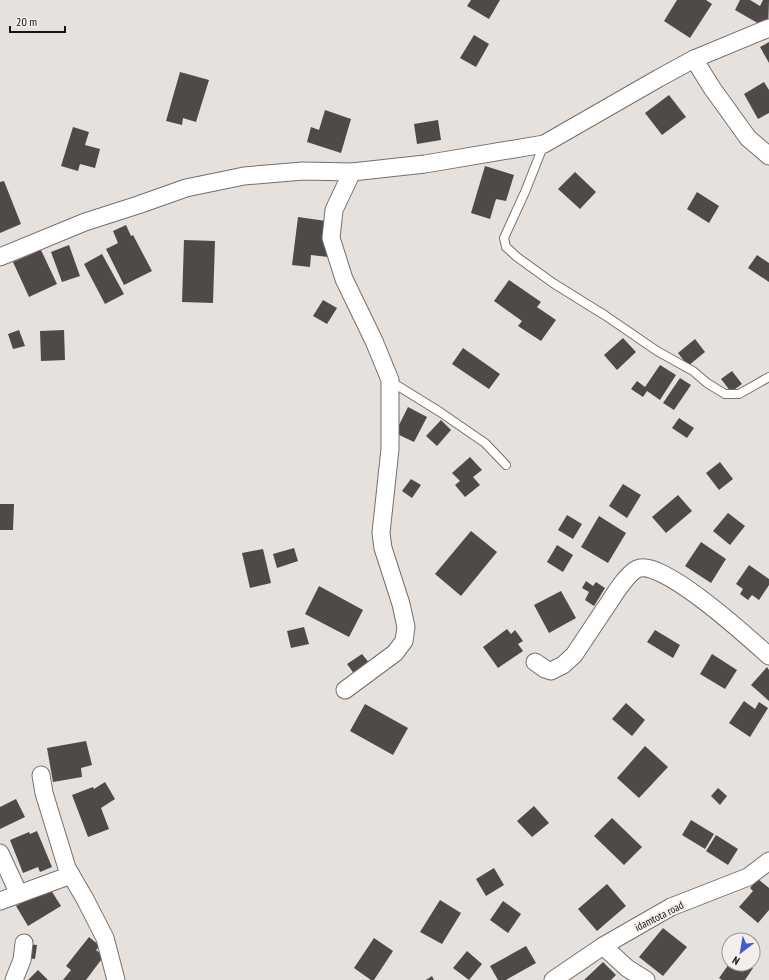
<svg xmlns="http://www.w3.org/2000/svg" width="769" height="980" viewBox="0 0 769 980" font-family="'PT Sans Narrow',sans-serif">
<style>
.building{fill:#4f4947}
.lines{fill:none;stroke-linecap:round;stroke-linejoin:round}
.service-casing{stroke:#746f6b;stroke-width:10}
.minor-casing{stroke:#746f6b;stroke-width:19}
.service{stroke:#fff;stroke-width:8}
.minor{stroke:#fff;stroke-width:17}
.labels{text-anchor:middle;dominant-baseline:central;stroke-width:4;stroke-linejoin:round;paint-order:stroke}
.street-label{font-size:11px;fill:#161413;stroke:#f4efea}
</style>
<rect width="100%" height="100%" fill="#e7e1dd"/>
<!-- building -->
<g class="building">
<path d="M471 0H500L489 19 467 6Z"/>
<path d="M677 0H706L712 4 690 38 664 21Z"/>
<path d="M740 0H750L760 6 763 0H769L768 29 735 10Z"/>
<path d="M474 35 489 44 476 67 460 58Z"/>
<path d="M769 42V63L760 47Z"/>
<path d="M180 72 209 80 196 122 183 118 182 125 166 121Z"/>
<path d="M764 82 769 90V113L758 119 744 94Z"/>
<path d="M669 95 686 117 662 135 645 113Z"/>
<path d="M325 110 351 119 341 153 307 142 311 127 319 130Z"/>
<path d="M438 120 441 140 417 144 414 124Z"/>
<path d="M73 127 89 132 85 145 100 149 95 168 80 164 78 171 61 166Z"/>
<path d="M485 166 514 175 506 201 496 199 490 219 471 213Z"/>
<path d="M575 172 596 192 580 209 558 189Z"/>
<path d="M4 181 21 224 0 233V182Z"/>
<path d="M697 192 719 206 709 223 687 209Z"/>
<path d="M298 217 333 222 328 257 311 255 310 267 292 265Z"/>
<path d="M126 225 131 236 133 235 152 271 124 285 106 249 118 243 113 231Z"/>
<path d="M184 240 215 241 213 303 182 302Z"/>
<path d="M69 245 80 276 62 282 51 252Z"/>
<path d="M41 250 57 284 29 297 13 262Z"/>
<path d="M102 254 124 294 105 304 84 264Z"/>
<path d="M757 255 769 263V282L748 268Z"/>
<path d="M509 280 541 302 537 307 556 320 541 341 518 326 522 321 494 301Z"/>
<path d="M323 300 337 308 327 324 313 316Z"/>
<path d="M19 330 25 346 13 349 8 334Z"/>
<path d="M64 330 65 360 41 361 40 331Z"/>
<path d="M623 338 636 352 617 370 604 355Z"/>
<path d="M695 339 705 352 688 366 678 353Z"/>
<path d="M463 348 500 374 489 389 452 364Z"/>
<path d="M660 365 676 375 660 400 647 391 643 397 631 389 637 381 645 387Z"/>
<path d="M732 371 742 384 731 392 721 379Z"/>
<path d="M680 378 691 385 674 410 663 403Z"/>
<path d="M408 407 427 417 414 442 395 433Z"/>
<path d="M679 418 694 428 687 438 672 428Z"/>
<path d="M441 420 451 430 437 446 426 436Z"/>
<path d="M470 457 482 470 473 477 480 485 465 497 455 485 460 481 452 473Z"/>
<path d="M720 462 733 479 719 490 706 473Z"/>
<path d="M411 479 421 485 412 498 402 491Z"/>
<path d="M623 484 641 495 627 518 609 506Z"/>
<path d="M678 495 692 511 666 533 652 517Z"/>
<path d="M0 504H14L13 530H0Z"/>
<path d="M728 513 745 526 730 545 713 531Z"/>
<path d="M567 515 582 524 573 539 558 530Z"/>
<path d="M599 516 626 533 608 563 581 547Z"/>
<path d="M471 531 497 552 461 596 435 574Z"/>
<path d="M701 542 726 559 711 583 685 566Z"/>
<path d="M557 545 573 555 563 572 547 562Z"/>
<path d="M294 548 298 561 277 568 273 554Z"/>
<path d="M263 549 271 583 250 588 242 553Z"/>
<path d="M749 565 769 579V585L759 600 752 595 748 600 740 594 743 589 736 584Z"/>
<path d="M586 581 593 586 596 582 605 588 594 606 585 600 589 592 582 588Z"/>
<path d="M319 586 363 610 349 637 305 614Z"/>
<path d="M561 591 576 618 549 633 534 605Z"/>
<path d="M304 627 309 644 291 648 287 631Z"/>
<path d="M507 629 511 634 515 630 523 641 518 644 523 651 498 668 483 647Z"/>
<path d="M655 630 680 645 673 658 647 642Z"/>
<path d="M362 654 370 664 355 675 347 664Z"/>
<path d="M712 654 737 670 725 689 700 674Z"/>
<path d="M767 667 769 670V701L751 685Z"/>
<path d="M744 701 755 709 759 702 768 708 750 737 729 723Z"/>
<path d="M626 703 645 720 632 736 612 719Z"/>
<path d="M365 704 408 728 393 755 350 731Z"/>
<path d="M86 741 92 765 81 768 82 777 53 782 47 748Z"/>
<path d="M645 746 668 767 639 798 617 778Z"/>
<path d="M105 782 115 799 101 808 109 829 88 837 72 795 93 787 94 789Z"/>
<path d="M718 788 727 796 720 805 711 796Z"/>
<path d="M16 799 25 817 0 829V807Z"/>
<path d="M534 806 549 823 532 837 517 821Z"/>
<path d="M612 818 642 847 624 865 594 836Z"/>
<path d="M691 820 714 834 705 849 682 835Z"/>
<path d="M37 831 52 867 40 872 38 867 23 873 10 840 29 832 30 834Z"/>
<path d="M716 835 738 849 728 865 706 851Z"/>
<path d="M494 868 504 885 486 896 476 879Z"/>
<path d="M758 879 769 888V910L758 923 739 907 753 891 750 888Z"/>
<path d="M607 884 626 906 597 931 578 909Z"/>
<path d="M49 887 61 906 28 926 16 906Z"/>
<path d="M440 900 461 913 442 944 420 932Z"/>
<path d="M503 901 521 914 508 933 490 920Z"/>
<path d="M663 928 687 947 663 976 639 957Z"/>
<path d="M89 937 100 946 96 950 104 956 86 980H63L71 970 66 966Z"/>
<path d="M374 938 393 951 374 980H371L354 968Z"/>
<path d="M28 944 37 945 35 959 26 958Z"/>
<path d="M526 946 536 963 506 980H498L490 966Z"/>
<path d="M467 951 482 964 469 980 453 968Z"/>
<path d="M603 962 616 975 611 980H584Z"/>
<path d="M729 964H747L753 968 745 980H722L719 978Z"/>
<path d="M38 970 48 980H28Z"/>
<path d="M432 976 434 980H426Z"/>
</g>
<g class="lines">
<defs>
<g id="service">
<path d="M544 144 525 192 504 238 506 247 517 257 553 283 606 316 657 351 693 371 707 383 725 394H739L769 377"/>
<path d="M390 381 440 412 485 443 506 465"/>
</g>
<g id="minor">
<path d="M694 59 712 88 748 138 769 156"/>
<path d="M0 257 85 222 138 205 186 188 244 176 303 171 352 172 425 164 544 144 659 78 694 59 769 28"/>
<path d="M535 662 545 669 551 671 563 665 574 655C584 640 594 625 604 610 612 599 625 575 637 569 661 557 750 639 769 656"/>
<path d="M345 690 395 653 404 641 406 627 401 604 383 548 381 533 390 449V380L374 341 344 279 331 238 334 210 352 172"/>
<path d="M41 775 44 793 67 868 85 899 105 938 116 980"/>
<path d="M0 853 19 894"/>
<path d="M0 901 71 875"/>
<path d="M603 946 627 968 646 980"/>
<path d="M14 980 22 960 24 943"/>
<path d="M553 980 603 946 671 907 748 877 769 861"/>
</g>
</defs>
<!-- service casing -->
<use href="#service" class="service-casing"/>
<!-- minor casing -->
<use href="#minor" class="minor-casing"/>
<!-- service -->
<use href="#service" class="service"/>
<!-- minor -->
<use href="#minor" class="minor"/>
</g>
<g class="labels">
<!-- street labels -->
<g class="street-label">
<text transform="translate(659 916) rotate(-27)">idamtota road</text>
</g>
</g>
<!-- north arrow -->
<g transform="translate(741 952) rotate(211)"><circle r="19" fill="#f4efea" stroke="#9b9794"/>
<path d="M0-3L7 15L0 10L-7 15Z" fill="#435dd0"/>
<text y="-6" font-size="11" font-weight="bold" text-anchor="middle" fill="#161413">N</text>
</g>
<!-- scale -->
<path d="M10 26v6h55v-6" fill="none" stroke="#161413" stroke-width="2"/>
<text x="16" y="26" font-size="12" fill="#161413" stroke="#f4efea" stroke-width="3" paint-order="stroke">20 m</text>
</svg>
